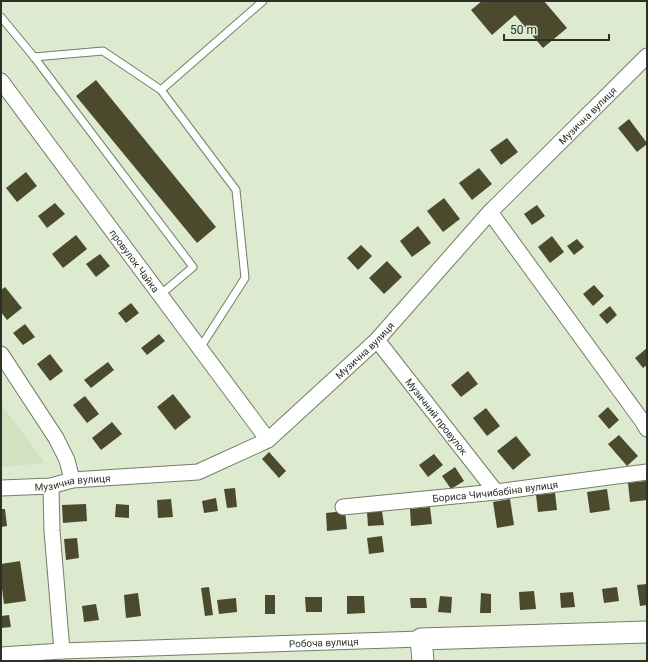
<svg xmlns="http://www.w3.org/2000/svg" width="648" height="662" viewBox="0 0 648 662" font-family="Roboto,sans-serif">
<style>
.built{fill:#d1e2c1}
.building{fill:#4c4a2d}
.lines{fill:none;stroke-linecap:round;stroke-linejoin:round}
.lane-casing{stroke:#737e67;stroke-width:9}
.street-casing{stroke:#737e67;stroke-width:17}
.secondary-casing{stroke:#737e67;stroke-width:23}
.lane{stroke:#fff;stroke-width:7}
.street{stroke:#fff;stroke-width:15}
.secondary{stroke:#fff;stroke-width:21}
.labels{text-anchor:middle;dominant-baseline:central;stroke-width:4;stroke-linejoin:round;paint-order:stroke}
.street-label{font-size:10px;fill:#2c3127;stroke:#ddead0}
</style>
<rect width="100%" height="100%" fill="#ddead0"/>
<!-- built -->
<path class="built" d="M1 404 45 463 1 467Z"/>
<!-- building -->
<g class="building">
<path d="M482 1H544L567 28 543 48 515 15 492 35 471 10Z"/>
<path d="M96 80 216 227 197 243 76 96Z"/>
<path d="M629 119 647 143V144L637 152 618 128Z"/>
<path d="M507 138 518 152 501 165 490 150Z"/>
<path d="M479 168 492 184 472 200 459 183Z"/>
<path d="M26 172 37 186 17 202 6 188Z"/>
<path d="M444 198 460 219 443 232 427 211Z"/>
<path d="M55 203 65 214 47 228 38 216Z"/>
<path d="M537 205 545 216 532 225 524 214Z"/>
<path d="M418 226 431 243 412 257 400 241Z"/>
<path d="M76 235 87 249 63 268 52 254Z"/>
<path d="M552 236 564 252 550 263 538 247Z"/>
<path d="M577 239 584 247 574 255 567 246Z"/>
<path d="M361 245 372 256 358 270 347 258Z"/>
<path d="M100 254 110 266 96 277 86 264Z"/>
<path d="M387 261 402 277 384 294 369 278Z"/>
<path d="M594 285 604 296 593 306 583 294Z"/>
<path d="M5 287 22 308 7 320 1 312V290Z"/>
<path d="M131 303 139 313 126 323 118 313Z"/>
<path d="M610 306 617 315 607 324 599 315Z"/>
<path d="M25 324 35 337 23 345 13 333Z"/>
<path d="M159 334 165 341 147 355 141 348Z"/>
<path d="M647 348V365L643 368 635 358Z"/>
<path d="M50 354 63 371 50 381 37 364Z"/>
<path d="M108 362 114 370 91 388 84 380Z"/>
<path d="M468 371 478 384 461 397 451 385Z"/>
<path d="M173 394 191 417 175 430 157 407Z"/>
<path d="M85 396 99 414 87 423 73 405Z"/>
<path d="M608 407 619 420 609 429 598 416Z"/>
<path d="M486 408 500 426 487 436 473 418Z"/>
<path d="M112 422 122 434 101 450 92 438Z"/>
<path d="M619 435 638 456 627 466 608 444Z"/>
<path d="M516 436 531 455 513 470 497 451Z"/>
<path d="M269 452 286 471 279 478 262 459Z"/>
<path d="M434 454 443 465 428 477 419 465Z"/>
<path d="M455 467 464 481 451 489 442 476Z"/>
<path d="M646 481 647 500 630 502 628 483Z"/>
<path d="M235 488 237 507 227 508 224 489Z"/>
<path d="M607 489 610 510 590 513 587 492Z"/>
<path d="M555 493 557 510 538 512 536 495Z"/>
<path d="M216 498 218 511 204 513 202 501Z"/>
<path d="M171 499 173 517 158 518 157 500Z"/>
<path d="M510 499 514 525 497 528 493 502Z"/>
<path d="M86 504 87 521 63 523 62 505Z"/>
<path d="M116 504 129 505V518L115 517Z"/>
<path d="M430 507 432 524 411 526 410 509Z"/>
<path d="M1 509H5L7 526 1 527Z"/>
<path d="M345 511 347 529 327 531 326 513Z"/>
<path d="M382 511 384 525 368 526 367 512Z"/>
<path d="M382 536 384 552 369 554 367 538Z"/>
<path d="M77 538 79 558 66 560 64 539Z"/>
<path d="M20 561 26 601 4 604 1 581V564Z"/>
<path d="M647 584V605L640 606 637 585Z"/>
<path d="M209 587 213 615 205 616 201 588Z"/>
<path d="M617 587 619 601 604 603 602 589Z"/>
<path d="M534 591 536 609 520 610 519 592Z"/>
<path d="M573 592 575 607 561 608 560 593Z"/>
<path d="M138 593 141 616 126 618 124 595Z"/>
<path d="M481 593 491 594V613H480Z"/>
<rect x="265" y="595" width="10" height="19"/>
<path d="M347 596H364L365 613 347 614Z"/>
<path d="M440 596 452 597 451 613 438 612Z"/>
<path d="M305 597H322V612H306Z"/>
<path d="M236 598 237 612 219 614 217 600Z"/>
<path d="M410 598H426L427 608H411Z"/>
<path d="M96 604 99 620 84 622 82 606Z"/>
<path d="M9 615 11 627 1 628V616Z"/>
</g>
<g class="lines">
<defs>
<g id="lane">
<path d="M1 17 34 57 193 267 160 295"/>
<path d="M34 57 103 51 161 90"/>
<path d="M200 348 245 278 236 190 161 90 263 1"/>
</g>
<g id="street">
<path id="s1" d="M1 81 268 440"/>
<path d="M490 212 643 422 647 429"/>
<path id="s2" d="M377 340 496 492"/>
<path d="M1 354 56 438 67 460 72 480"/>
<path d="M51 486 52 531 62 651"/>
<path id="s3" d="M1 488 51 486 72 480 198 472 268 440 377 340 490 212 647 56"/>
<path id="s4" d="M343 507 496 492 647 472"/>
<path id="s5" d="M1 655 62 651 421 639"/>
</g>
<path id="secondary" d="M423 661 421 639 647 632"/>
</defs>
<!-- lane casing -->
<use href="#lane" class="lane-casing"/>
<!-- street casing -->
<use href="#street" class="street-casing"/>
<!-- secondary casing -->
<use href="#secondary" class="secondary-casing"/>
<!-- lane -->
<use href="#lane" class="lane"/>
<!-- street -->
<use href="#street" class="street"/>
<!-- secondary -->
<use href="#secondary" class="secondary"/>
</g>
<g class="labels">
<!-- street labels -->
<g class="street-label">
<text stroke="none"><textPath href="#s3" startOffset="731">Музична вулиця</textPath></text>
<text stroke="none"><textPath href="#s1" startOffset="224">провулок Чайка</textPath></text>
<text stroke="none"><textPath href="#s3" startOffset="407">Музична вулиця</textPath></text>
<text stroke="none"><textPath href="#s2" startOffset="97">Музичний провулок</textPath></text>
<text stroke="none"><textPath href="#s3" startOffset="72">Музична вулиця</textPath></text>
<text stroke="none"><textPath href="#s4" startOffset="153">Бориса Чичибабіна вулиця</textPath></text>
<text stroke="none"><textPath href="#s5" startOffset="323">Робоча вулиця</textPath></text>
</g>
</g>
<!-- border -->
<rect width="648" height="662" fill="none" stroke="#2c3127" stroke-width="4"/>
<!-- scale -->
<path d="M504 34v6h105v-6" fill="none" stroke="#2c3127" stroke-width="2"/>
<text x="510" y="34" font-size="12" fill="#2c3127" stroke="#ddead0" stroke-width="3" paint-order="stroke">50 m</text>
</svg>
